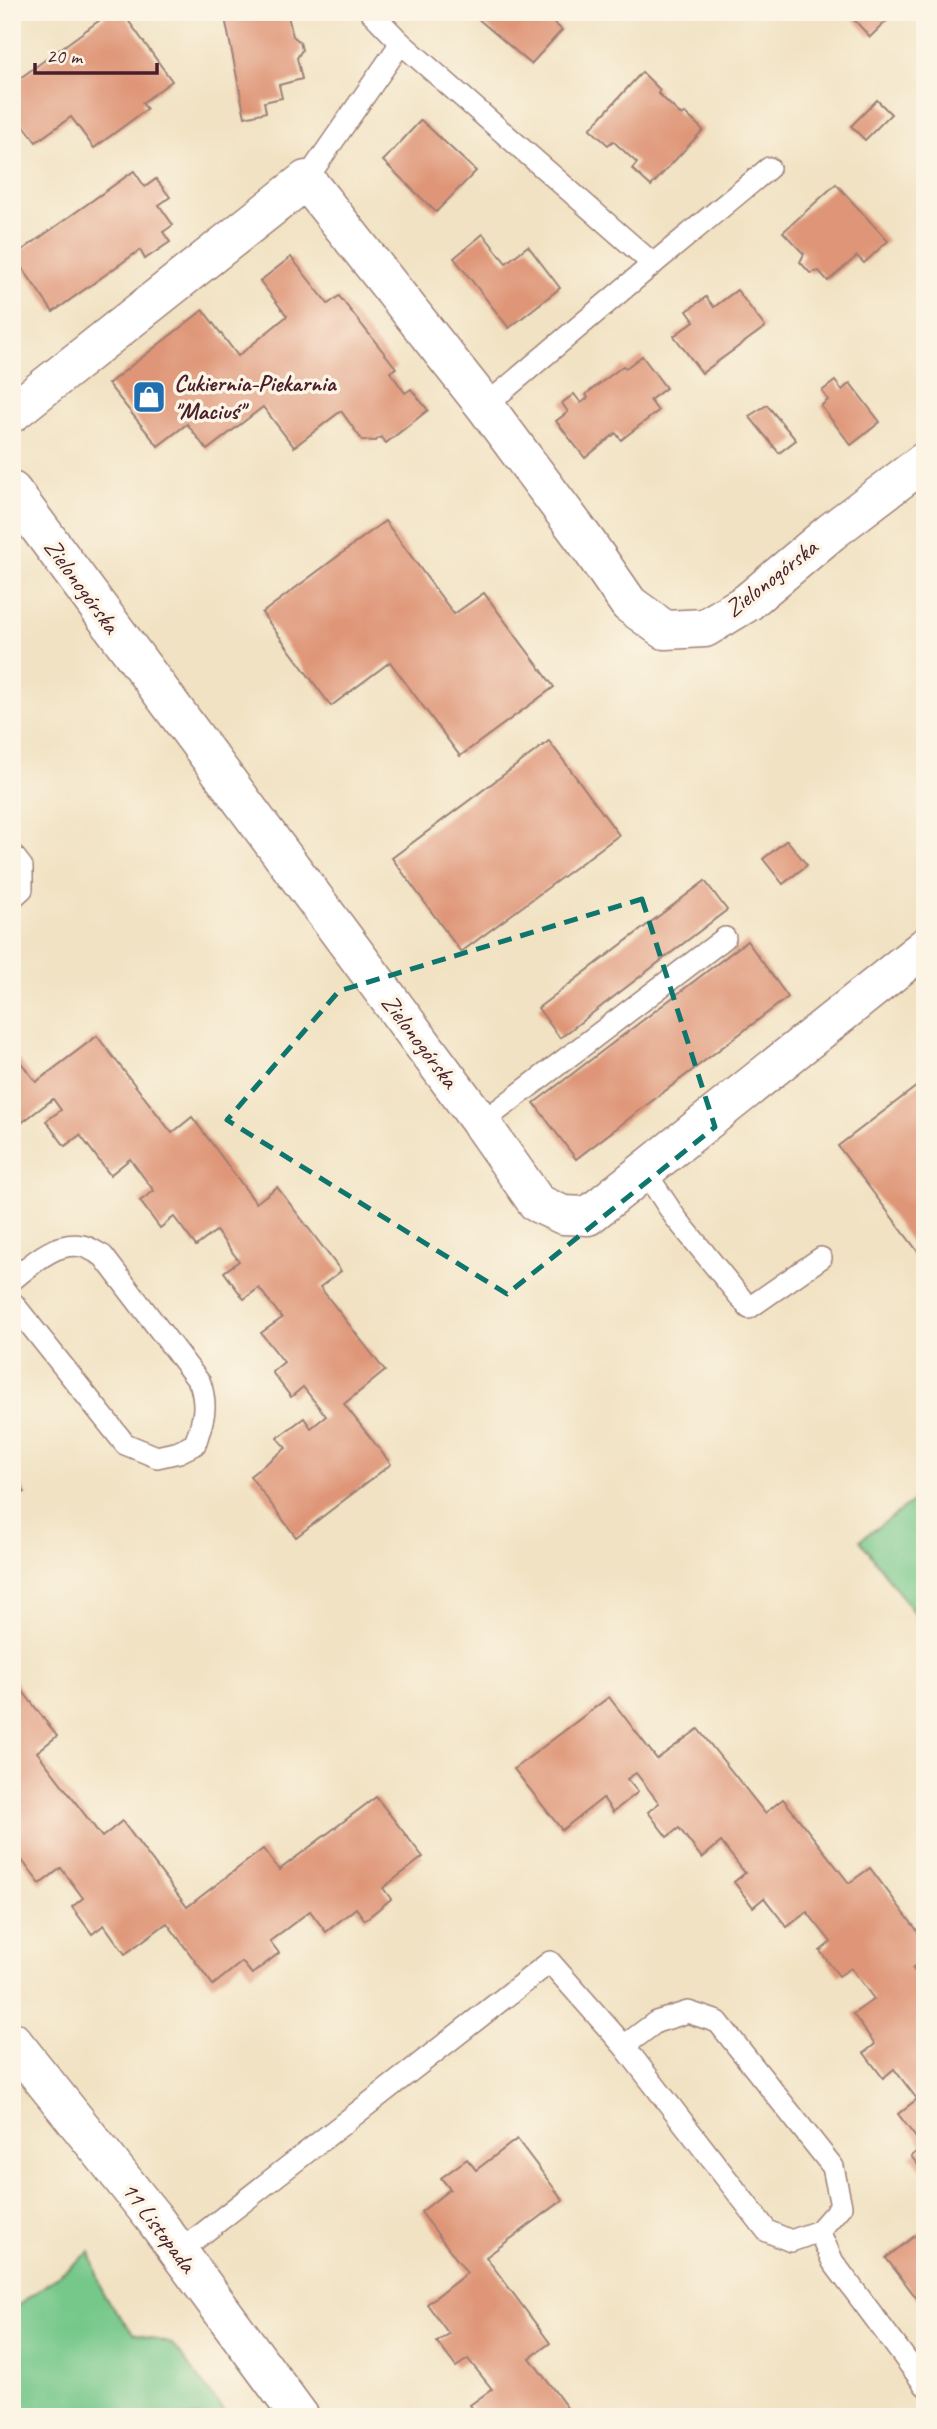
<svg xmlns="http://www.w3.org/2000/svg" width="937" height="2429" viewBox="0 0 937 2429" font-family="Caveat,sans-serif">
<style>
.green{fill:#74c78a;stroke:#5f735a;stroke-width:2}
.building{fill:#df9678}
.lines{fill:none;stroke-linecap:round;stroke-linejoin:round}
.service-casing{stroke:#9e8077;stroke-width:24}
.minor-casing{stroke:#9e8077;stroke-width:41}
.service{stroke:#fff;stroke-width:21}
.minor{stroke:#fff;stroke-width:38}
.marked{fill:none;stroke:#0f766e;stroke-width:5;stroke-dasharray:14 9;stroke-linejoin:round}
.labels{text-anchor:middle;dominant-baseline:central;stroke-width:7;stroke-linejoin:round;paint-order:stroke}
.poi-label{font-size:24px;font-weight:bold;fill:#4a1f2b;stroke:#fcf5e5;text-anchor:start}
.street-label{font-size:24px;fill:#4a1f2b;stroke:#fcf5e5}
</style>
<rect width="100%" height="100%" fill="#fcf5e5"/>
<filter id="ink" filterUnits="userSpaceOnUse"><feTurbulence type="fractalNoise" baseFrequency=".0143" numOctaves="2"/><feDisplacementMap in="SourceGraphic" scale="14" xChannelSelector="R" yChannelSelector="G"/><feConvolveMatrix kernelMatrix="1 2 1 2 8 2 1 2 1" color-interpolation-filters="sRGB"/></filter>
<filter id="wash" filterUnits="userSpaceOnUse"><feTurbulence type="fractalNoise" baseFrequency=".00686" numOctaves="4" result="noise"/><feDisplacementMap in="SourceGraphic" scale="28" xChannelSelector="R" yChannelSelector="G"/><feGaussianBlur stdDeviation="1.57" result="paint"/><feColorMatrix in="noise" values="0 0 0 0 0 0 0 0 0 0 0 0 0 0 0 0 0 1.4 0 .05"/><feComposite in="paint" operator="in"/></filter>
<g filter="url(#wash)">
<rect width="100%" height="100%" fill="#f1e2c3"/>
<!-- green -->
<g class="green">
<path d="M925 1493V1628L860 1540Z"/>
<path d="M90 2252 104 2296 133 2333 172 2344 228 2417H12V2310Z"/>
</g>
<g id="blocks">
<!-- building -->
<g class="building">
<path d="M111 12H122L172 81 142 103 147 109 94 148 71 117 36 142 12 109V84Z"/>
<path d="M226 12H287L293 36 300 42 302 50 297 58 302 79 279 85 282 98 264 102 266 112 245 117 224 13Z"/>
<path d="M470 12H542L562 30 531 64Z"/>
<path d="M847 12H896L870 37Z"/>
<path d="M642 72 660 90 658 93 682 116 685 113 703 130 651 186 632 169 637 163 613 141 608 145 590 129Z"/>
<path d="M877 100 891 114 865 140 851 126Z"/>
<path d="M421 120 476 171 436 212 383 161Z"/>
<path d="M134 171 145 187 156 179 170 197 159 205 173 225 163 232 170 242 145 259 140 250 53 312 14 256Z"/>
<path d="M836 184 888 241 864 263 857 256 828 281 819 271 810 273 800 262 804 254 783 232Z"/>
<path d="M483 234 506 263 528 246 560 288 509 328 454 258Z"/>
<path d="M291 257 328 304 339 296 396 368 390 372 405 393 411 389 428 410 386 443 381 437 375 441 362 440 341 411 294 447 263 407 207 450 187 424 158 446 108 384 203 310 238 356 287 316 260 281Z"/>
<path d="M737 290 765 327 702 373 674 336 694 321 687 311 706 297 714 307Z"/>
<path d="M642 356 666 388 650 400 658 411 621 440 616 433 585 458 556 421 568 412 562 403 574 394 581 403 588 398 586 394 623 366 626 368Z"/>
<path d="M835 381 842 390 850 383 880 422 851 445 821 406 828 400 822 391Z"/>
<path d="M767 405 796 440 779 453 749 416Z"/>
<path d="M385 521 454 614 484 593 554 687 460 756 390 662 331 706 262 613Z"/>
<path d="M549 741 619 835 461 952 392 858Z"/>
<path d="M787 840 807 865 783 884 763 859Z"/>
<path d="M705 881 727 910 560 1038 538 1008Z"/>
<path d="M747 941 788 997 576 1159 534 1103Z"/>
<path d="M97 1036 172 1133 192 1117 256 1203 277 1187 341 1271 320 1287 385 1371 344 1404 391 1464 296 1537 250 1476 286 1448 277 1438 304 1418 311 1428 326 1416 303 1387 291 1397 272 1372 284 1362 261 1333 282 1318 259 1288 244 1299 224 1272 239 1261 216 1231 196 1246 174 1217 160 1228 140 1201 154 1191 130 1159 110 1175 80 1135 65 1146 46 1121 61 1110 53 1099 12 1130V1051L36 1082Z"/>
<path d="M925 1080V1261L838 1146Z"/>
<path d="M12 1475 25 1492 12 1501Z"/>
<path d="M12 1677 57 1736 37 1752 102 1837 122 1821 187 1907 263 1849 279 1870 376 1797 423 1857 383 1888 391 1899 365 1920 356 1908 326 1932 310 1911 270 1941 279 1953 252 1974 242 1962 213 1985 167 1923 125 1954 104 1925 92 1934 72 1907 83 1898 61 1868 40 1884 18 1855 12 1859Z"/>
<path d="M609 1697 657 1759 698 1729 765 1813 783 1799 849 1883 870 1868 925 1941V1958L912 1968 925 1984V2174L911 2156 923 2147 898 2114 917 2099 894 2069 883 2078 864 2053 875 2044 853 2014 874 1999 851 1968 839 1976 820 1951 831 1942 807 1912 787 1927 764 1898 753 1907 734 1882 745 1873 721 1842 702 1858 679 1828 667 1837 648 1812 659 1803 636 1773 627 1779 638 1792 613 1812 603 1798 562 1830 514 1769Z"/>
<path d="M517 2139 563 2200 486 2257 550 2343 530 2358 574 2417H479L470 2405 492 2389 468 2359 456 2367 437 2342 449 2334 427 2304 467 2273 421 2212 450 2189 441 2178 467 2159 476 2170Z"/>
<path d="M925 2228V2309L886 2258Z"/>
</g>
</g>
</g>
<g filter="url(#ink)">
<use href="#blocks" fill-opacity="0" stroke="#9e8077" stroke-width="2"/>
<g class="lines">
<defs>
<g id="service">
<path d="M371 12 401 43"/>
<path d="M306 180 401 43 653 264 485 406"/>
<path d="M653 264 769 168"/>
<path d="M12 854 22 867V889L12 898"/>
<path d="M481 1123 725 938"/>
<path d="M644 1170 675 1217 749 1308 821 1258"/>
<path d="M12 1280C32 1264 55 1241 82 1246 89 1247 97 1253 103 1256L200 1383C208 1408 203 1420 195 1444L179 1452 157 1457 125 1444 12 1302"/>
<path d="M819 2231 833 2262 925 2385"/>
<path d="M179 2252 550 1962 624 2046 767 2231 791 2241 819 2231 841 2206 833 2167 718 2022 688 2012 656 2022 624 2046"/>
</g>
<g id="minor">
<path d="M12 413 306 180 485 406 587 543 629 604 665 630 705 628 748 602 831 532 925 461"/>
<path d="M12 491 481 1123 537 1203 563 1215 588 1216 925 947"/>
<path d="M12 2041 153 2217 300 2417"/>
</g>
</defs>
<!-- service casing -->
<use href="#service" class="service-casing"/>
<!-- minor casing -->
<use href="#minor" class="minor-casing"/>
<!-- service -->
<use href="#service" class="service"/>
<!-- minor -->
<use href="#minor" class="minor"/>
</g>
</g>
<!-- marked area -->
<path class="marked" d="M642 899 715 1127 507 1294 227 1120 339 991Z"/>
<!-- icons -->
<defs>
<symbol id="shop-square" viewBox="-11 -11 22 22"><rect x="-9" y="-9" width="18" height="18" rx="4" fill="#1f6fb2" stroke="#fcf5e5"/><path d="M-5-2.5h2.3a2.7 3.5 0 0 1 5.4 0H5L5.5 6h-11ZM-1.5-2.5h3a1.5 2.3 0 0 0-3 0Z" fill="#fff"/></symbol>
</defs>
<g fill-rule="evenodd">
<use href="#shop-square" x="130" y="378" width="38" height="38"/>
</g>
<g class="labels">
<!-- poi labels -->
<g class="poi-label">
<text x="174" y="383">Cukiernia-Piekarnia<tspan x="174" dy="28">"Maciuś"</tspan></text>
</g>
<!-- street labels -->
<g class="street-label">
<text transform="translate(771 578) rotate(-38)">Zielonogórska</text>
<text transform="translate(82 586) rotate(54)">Zielonogórska</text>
<text transform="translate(420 1041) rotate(53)">Zielonogórska</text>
<text transform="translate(159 2227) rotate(53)">11 Listopada</text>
</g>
</g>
<!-- margin -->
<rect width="937" height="2429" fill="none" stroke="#fcf5e5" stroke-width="42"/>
<!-- scale -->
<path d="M35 63v10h122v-10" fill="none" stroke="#4a1f2b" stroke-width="3.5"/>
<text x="46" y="63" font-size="21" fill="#4a1f2b" stroke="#fcf5e5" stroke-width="5" paint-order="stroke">20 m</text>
</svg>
